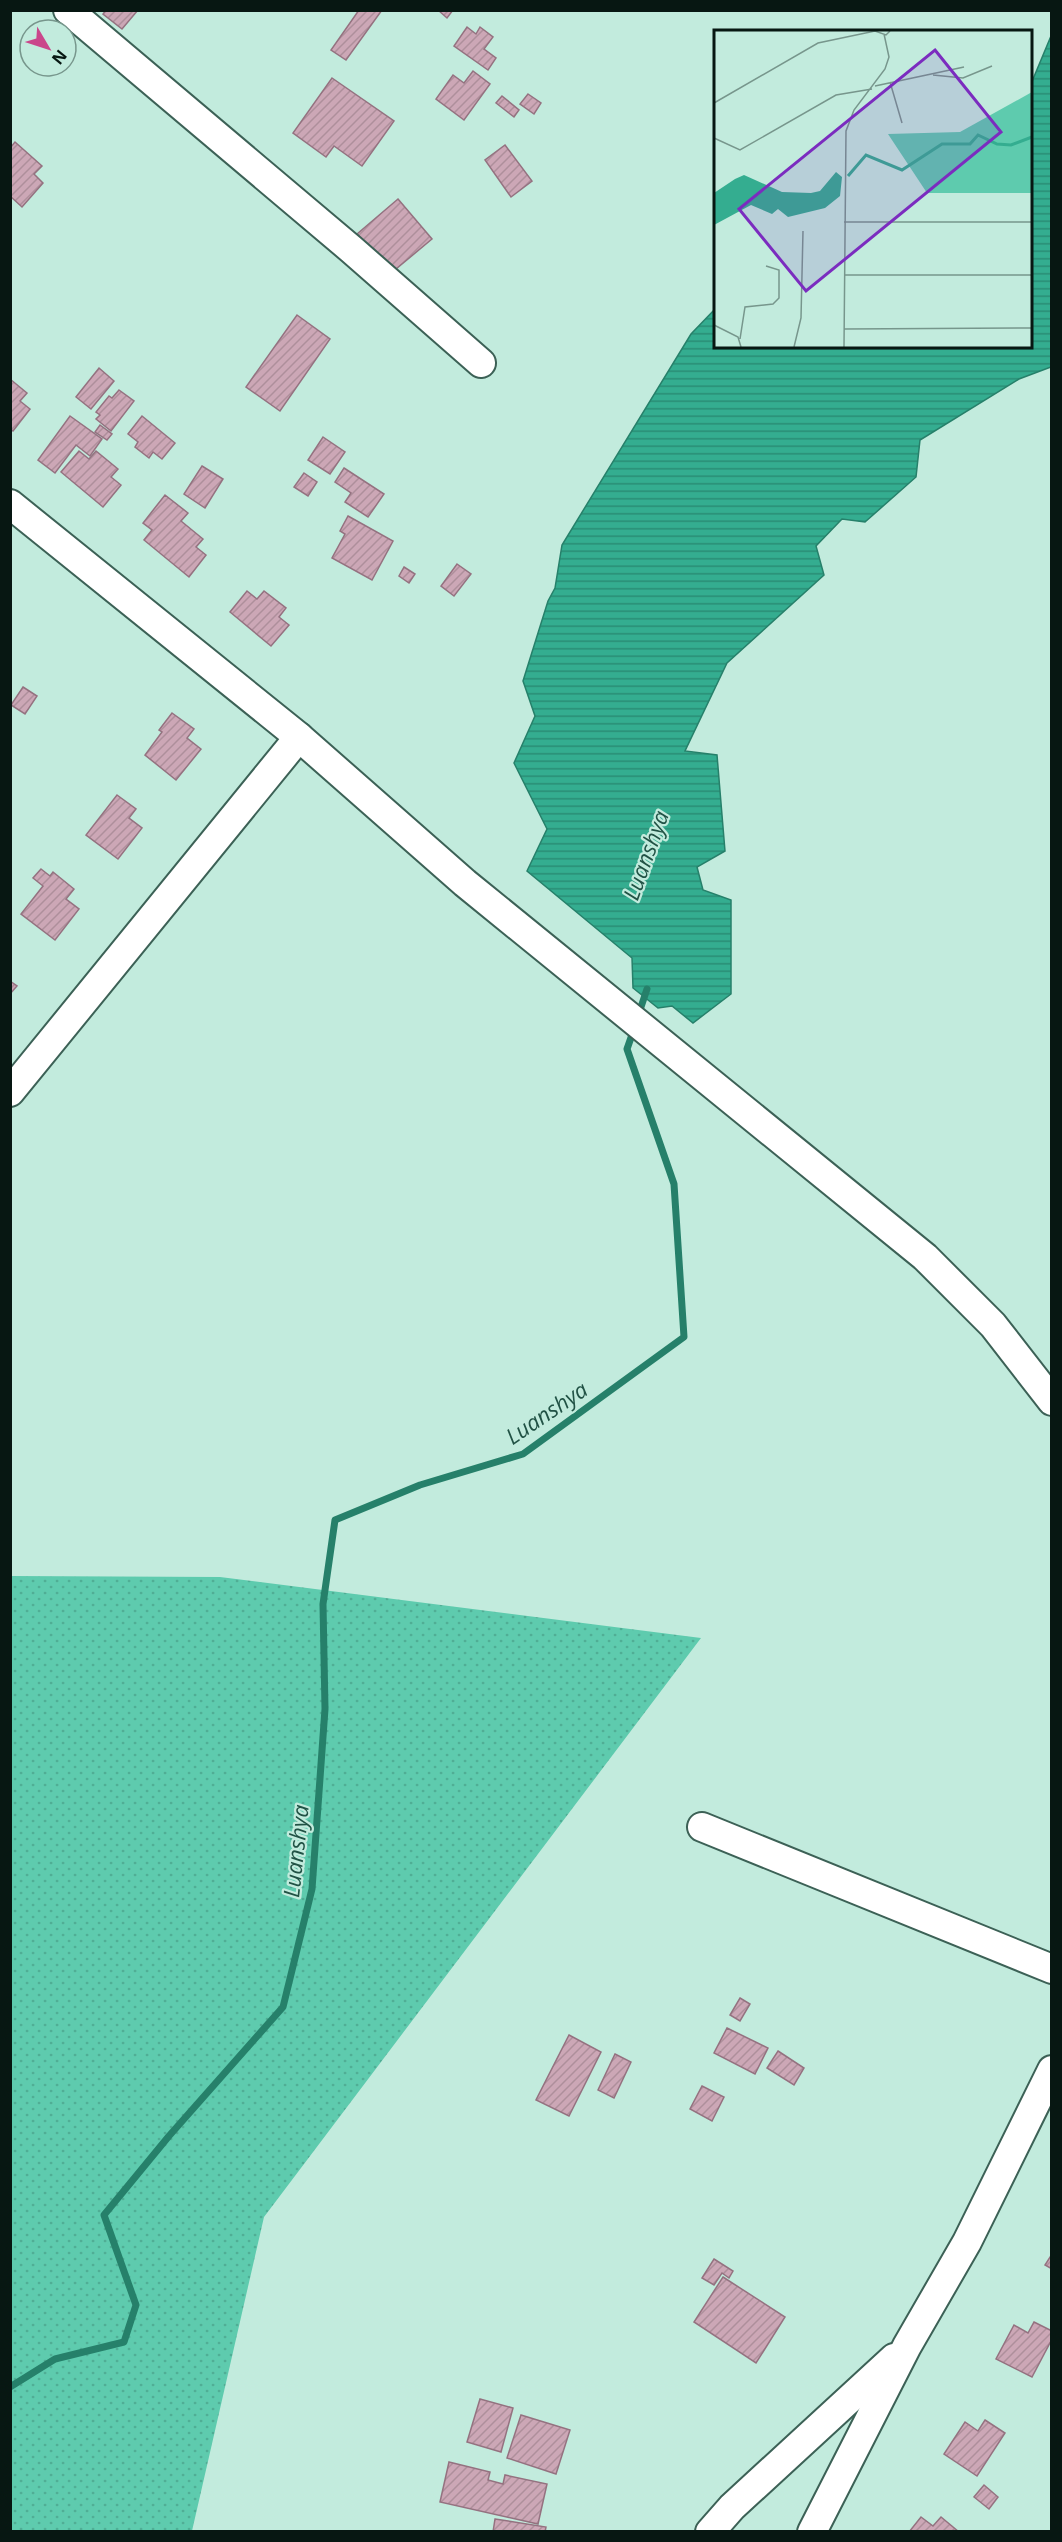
<svg xmlns="http://www.w3.org/2000/svg" width="1062" height="2542" viewBox="0 0 1062 2542" font-family="'Open Sans',sans-serif">
<style>
.green{fill:url(#green-dots)}
.water{fill:url(#water-rules);stroke:#26806a;stroke-width:1.5}
.lines{fill:none;stroke-linecap:round;stroke-linejoin:round}
.stream{stroke:#26806a;stroke-width:7}
.building{fill:url(#building-hatch);stroke:#947280;stroke-width:1.5}
.minor-casing{stroke:#3c6156;stroke-width:32}
.minor{stroke:#fff;stroke-width:28}
.labels{text-anchor:middle;dominant-baseline:central;stroke-width:4.5;stroke-linejoin:round;paint-order:stroke}
.water-label{font-size:22px;font-style:italic;fill:#215245;stroke:#c2ebdd}
.inset-river{fill:none;stroke:#34ad90;stroke-width:3}
.inset-road{fill:none;stroke:#77968c;stroke-width:1.5}
.view{fill:#7b2cbf;fill-opacity:0.15;stroke:#7b2cbf;stroke-width:3}
.inset-edge{fill:none;stroke:#071712;stroke-width:3}
</style>
<defs>
<pattern id="green-dots" width="8" height="8" patternUnits="userSpaceOnUse" patternTransform="scale(1.5)"><rect width="8" height="8" fill="#5ecbae"/><path d="M2 2h.1M6 6h.1" fill="none" stroke="#50ae95" stroke-width="1.8" stroke-linecap="round"/></pattern>
<pattern id="water-rules" width="6" height="5" patternUnits="userSpaceOnUse" patternTransform="scale(1.5)"><rect width="6" height="5" fill="#34ad90"/><path d="M0 2.5h6" fill="none" stroke="#2a8c74"/></pattern>
<pattern id="building-hatch" width="6" height="6" patternUnits="userSpaceOnUse" patternTransform="scale(1.5)"><rect width="6" height="6" fill="#cca7b6"/><path d="M-1 1l2-2M0 6l6-6M5 7l2-2" fill="none" stroke="#ae8f9b"/></pattern>
</defs>
<rect width="100%" height="100%" fill="#c2ebdd"/>
<!-- green -->
<path class="green" d="M11 1576 220 1577 701 1638 264 2217 192 2531H11Z"/>
<!-- water -->
<path class="water" d="M1051 36V367L1019 379 920 440 916 477 865 522 842 519 816 546 824 575 727 663 685 751 717 755 725 851 697 867 703 890 731 900V994L693 1023 672 1006 658 1008 633 988 632 958 527 871 547 829 514 763 535 716 523 681 548 601 555 588 562 545 691 334 715 309 716 346H1030L1031 84Z"/>
<g class="lines">
<!-- stream -->
<g class="stream">
<path d="M638 1016 647 989"/>
<path d="M10 2387 55 2359 124 2342 136 2305 104 2215 169 2136 283 2007 312 1889 325 1709 323 1604 335 1520 420 1485 523 1454 684 1337 674 1184 627 1049 634 1029"/>
</g>
</g>
<!-- building -->
<g class="building">
<path d="M106 10H138L122 29 103 14Z"/>
<path d="M359 10H382L346 60 331 50Z"/>
<path d="M438 10H453L447 18Z"/>
<path d="M467 27 476 34 480 27 493 37 484 49 496 58 488 70 454 46Z"/>
<path d="M473 71 490 84 464 120 436 99 453 75 464 83Z"/>
<path d="M332 78 394 121 362 166 334 146 326 157 293 133Z"/>
<path d="M528 94 541 103 534 114 520 104Z"/>
<path d="M502 96 519 110 514 117 496 103Z"/>
<path d="M15 142 42 166 34 174 43 183 22 207 10 196V148Z"/>
<path d="M505 145 532 181 511 197 485 160Z"/>
<path d="M398 199 432 239 390 274 357 234Z"/>
<path d="M297 315 330 339 280 411 246 387Z"/>
<path d="M99 368 114 381 91 409 76 397Z"/>
<path d="M10 379 27 393 20 401 30 409 13 431 10 429Z"/>
<path d="M119 390 134 401 111 431 96 419 100 415 96 412 109 396 112 398Z"/>
<path d="M70 416 102 439 90 456 76 445 55 473 38 460Z"/>
<path d="M142 416 175 443 162 459 153 452 149 458 135 447 138 442 128 434Z"/>
<path d="M100 425 112 434 107 440 95 432Z"/>
<path d="M323 437 345 452 330 474 308 460Z"/>
<path d="M79 451 89 459 96 451 118 469 111 477 121 485 103 507 61 472Z"/>
<path d="M202 466 223 479 205 508 184 494Z"/>
<path d="M344 468 384 494 368 517 345 502 351 493 335 482Z"/>
<path d="M304 473 317 482 308 496 294 487Z"/>
<path d="M165 495 188 513 181 521 203 539 196 547 206 555 189 577 144 540 152 530 143 523Z"/>
<path d="M348 516 393 541 372 580 332 558 345 534 340 531Z"/>
<path d="M457 564 471 574 454 596 441 586Z"/>
<path d="M404 567 415 574 409 583 399 576Z"/>
<path d="M247 591 257 599 264 591 286 608 279 617 289 625 271 646 230 612Z"/>
<path d="M23 687 37 696 25 714 11 705Z"/>
<path d="M172 713 194 729 187 738 201 749 176 780 145 755 162 732 159 730Z"/>
<path d="M117 795 136 809 129 818 142 828 118 859 86 835Z"/>
<path d="M41 869 50 876 53 872 74 889 66 899 79 909 55 940 21 914 43 886 33 878Z"/>
<path d="M10 981 17 986 10 994Z"/>
<path d="M740 1998 750 2004 740 2021 730 2015Z"/>
<path d="M727 2028 768 2048 755 2074 714 2053Z"/>
<path d="M569 2035 601 2052 569 2116 536 2100Z"/>
<path d="M778 2051 804 2068 794 2085 767 2068Z"/>
<path d="M615 2054 631 2062 614 2098 598 2090Z"/>
<path d="M702 2086 724 2097 712 2121 690 2109Z"/>
<path d="M1052 2254V2269L1045 2265Z"/>
<path d="M714 2259 733 2271 729 2278 722 2273 714 2285 702 2278Z"/>
<path d="M723 2277 785 2317 756 2363 694 2322Z"/>
<path d="M1034 2322 1052 2331V2339L1032 2377 996 2359 1014 2325 1028 2333Z"/>
<path d="M480 2399 513 2408 501 2452 467 2442Z"/>
<path d="M521 2415 570 2430 556 2474 507 2458Z"/>
<path d="M985 2420 1005 2433 977 2476 944 2454 965 2422 978 2431Z"/>
<path d="M449 2462 490 2472 488 2480 503 2484 505 2475 547 2484 538 2524 440 2502Z"/>
<path d="M984 2485 998 2497 989 2509 974 2497Z"/>
<path d="M921 2517 933 2526 941 2517 959 2532H909Z"/>
<path d="M495 2519 546 2527 545 2532H493Z"/>
</g>
<g class="lines">
<defs>
<g id="minor">
<path d="M68 10 351 249 481 363"/>
<path d="M10 504 299 737 465 883 925 1257 993 1325 1052 1401"/>
<path d="M10 1092 299 737"/>
<path d="M702 1827 1052 1969"/>
<path d="M710 2532 732 2507 894 2358"/>
<path d="M812 2532 907 2346 967 2242 1052 2070"/>
</g>
</defs>
<!-- minor casing -->
<use href="#minor" class="minor-casing"/>
<!-- minor -->
<use href="#minor" class="minor"/>
</g>
<g class="labels">
<!-- water labels -->
<g class="water-label">
<text transform="translate(645 855) rotate(-70)">Luanshya</text>
<text transform="translate(546 1412) rotate(-34)">Luanshya</text>
<text transform="translate(295 1851) rotate(-84)">Luanshya</text>
</g>
</g>
<!-- overview -->
<g transform="translate(714 30)">
<rect width="318" height="318" fill="#c2ebdd"/>
<path d="M318 62V163H213L174 104 246 102Z" fill="#5ecbae"/>
<path d="M122 142 128 147 126 166 111 178 74 187 64 179 58 184 37 175 0 195V163L21 149 30 145 68 162 97 163 106 161Z" fill="#34ad90"/>
<path class="inset-river" d="M134 146 152 125 188 140 228 114H256L264 105 283 114 297 115 318 107"/>
<path class="inset-road" d="M219 45 249 48 278 36M176 52 188 93M161 56 250 37M0 73 104 13 161 1 172 5 176 1M0 108 26 120 122 65 158 59M130 192H318M130 245H318M0 295 24 307 27 317M130 299 318 298M26 309 31 277 59 274 65 268V240L52 236M80 317 87 288 89 201M130 317 132 101 140 80 171 39 175 27 170 4"/>
<path class="view" d="M221 20 287 102 92 261 25 179Z"/>
<rect width="318" height="318" class="inset-edge"/>
</g>
<!-- border -->
<rect width="1062" height="2542" fill="none" stroke="#071712" stroke-width="24"/>
<!-- north arrow -->
<g transform="translate(48 48) rotate(129)"><circle r="28" fill="#c2ebdd" stroke="#77968c" stroke-width="1.5"/>
<path d="M0-4.5L10 22L0 15L-10 22Z" fill="#ca468b"/>
<text y="-9" font-size="16" font-weight="bold" text-anchor="middle" fill="#071712">N</text>
</g>
</svg>
